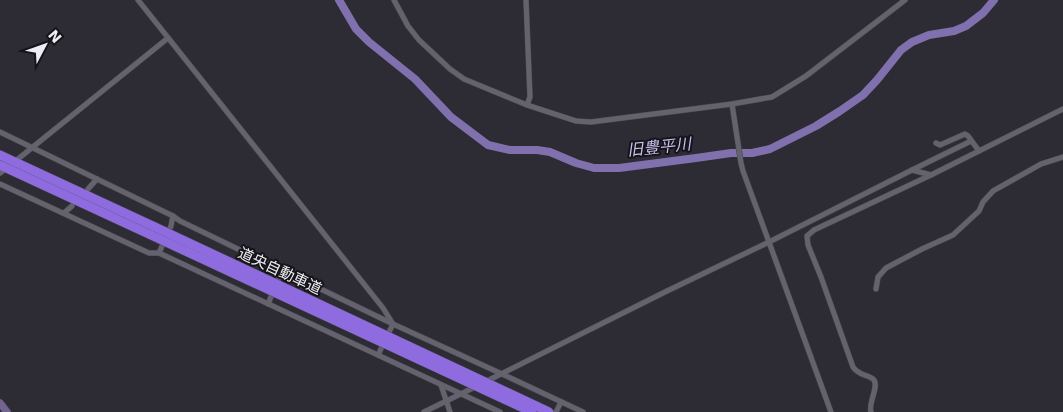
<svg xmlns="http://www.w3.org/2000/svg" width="1063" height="412" viewBox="0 0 1063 412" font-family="'DejaVu Sans','Noto Sans JP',sans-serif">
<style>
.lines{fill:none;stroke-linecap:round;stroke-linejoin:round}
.river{stroke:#8071ae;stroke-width:8}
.street-casing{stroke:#494750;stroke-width:6}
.secondary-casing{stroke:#494750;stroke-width:8}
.highway-casing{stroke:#494750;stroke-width:10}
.street{stroke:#64626d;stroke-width:5}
.secondary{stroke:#71658f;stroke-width:7}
.highway{stroke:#8e6cdf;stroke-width:9}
.highway-bridge-casing{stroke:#494750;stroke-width:10;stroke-linecap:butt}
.highway-bridge{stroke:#8e6cdf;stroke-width:9}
.labels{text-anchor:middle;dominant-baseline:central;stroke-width:4;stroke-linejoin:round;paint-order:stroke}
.street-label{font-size:15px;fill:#eeedf4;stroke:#151418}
.water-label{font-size:16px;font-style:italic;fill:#cbc0f4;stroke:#151418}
</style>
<rect width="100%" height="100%" fill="#2d2b34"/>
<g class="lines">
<!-- river -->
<path class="river" d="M339 0 356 29 369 42 415 79 451 117 488 145 510 150H537L550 152 576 163 594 168H619L696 158 731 153H752L770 149 816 126 840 111 863 95 877 80 901 50 912 42 929 35 954 31 966 26 983 13 994 0"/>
<defs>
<g id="street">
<path d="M138 0 383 308 393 324 378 355"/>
<path d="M394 0 408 26 419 40 450 69 464 79 527 105 576 121 591 122 732 104 772 97 806 76 905 0"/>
<path d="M526 0 530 97 527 105"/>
<path d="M732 104 741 163 743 171 831 412"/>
<path d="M0 132 173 216 180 221 393 324 502 374 583 412"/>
<path d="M936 143 940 145 965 134 968 136 979 151 1063 109"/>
<path d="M18 159 168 38"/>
<path d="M912 170 931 175 979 151"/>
<path d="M0 173 4 170"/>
<path d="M0 184 149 253H159L500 412"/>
<path d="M88 189 97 179"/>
<path d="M64 213 72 206"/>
<path d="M159 253 171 226 173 216"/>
<path d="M876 289 878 277 886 268 922 249 953 235 979 211 983 202 993 191 1041 164 1063 157"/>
<path d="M268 304 282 270"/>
<path d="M485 382 667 291 769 242 912 170 971 141"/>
<path d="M441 385 450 412"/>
<path d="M424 412 477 386"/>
<path d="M556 412 561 402"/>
<path d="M871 412C868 403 879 387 874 380 869 374 860 377 853 367L821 277 808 245 807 236 814 230 931 175"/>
</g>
<path id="secondary" d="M0 403 7 412"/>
<g id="highway">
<path d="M0 155 155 227"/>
<path d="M0 165 151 235"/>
</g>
</defs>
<!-- street casing -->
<use href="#street" class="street-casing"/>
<!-- secondary casing -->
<use href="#secondary" class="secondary-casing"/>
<!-- highway casing -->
<use href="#highway" class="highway-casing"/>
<!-- street -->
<use href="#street" class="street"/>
<!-- secondary -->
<use href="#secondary" class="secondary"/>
<!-- highway -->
<use href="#highway" class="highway"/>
<defs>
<g id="highway-bridge">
<path d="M155 227 549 412"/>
<path d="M151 235 532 412"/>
</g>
</defs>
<!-- highway-bridge casing -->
<use href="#highway-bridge" class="highway-bridge-casing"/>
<!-- highway-bridge -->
<use href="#highway-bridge" class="highway-bridge"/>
</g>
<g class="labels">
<!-- street labels -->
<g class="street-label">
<text transform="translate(280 271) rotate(25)">道央自動車道</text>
</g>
<!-- water labels -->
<g class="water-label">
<text transform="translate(659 147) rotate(-6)">旧豊平川</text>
</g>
</g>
<!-- north arrow -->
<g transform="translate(45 45) rotate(49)" stroke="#151418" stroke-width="4" paint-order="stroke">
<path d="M0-4L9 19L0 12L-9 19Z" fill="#eeedf4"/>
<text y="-8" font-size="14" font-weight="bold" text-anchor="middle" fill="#eeedf4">N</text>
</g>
</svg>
